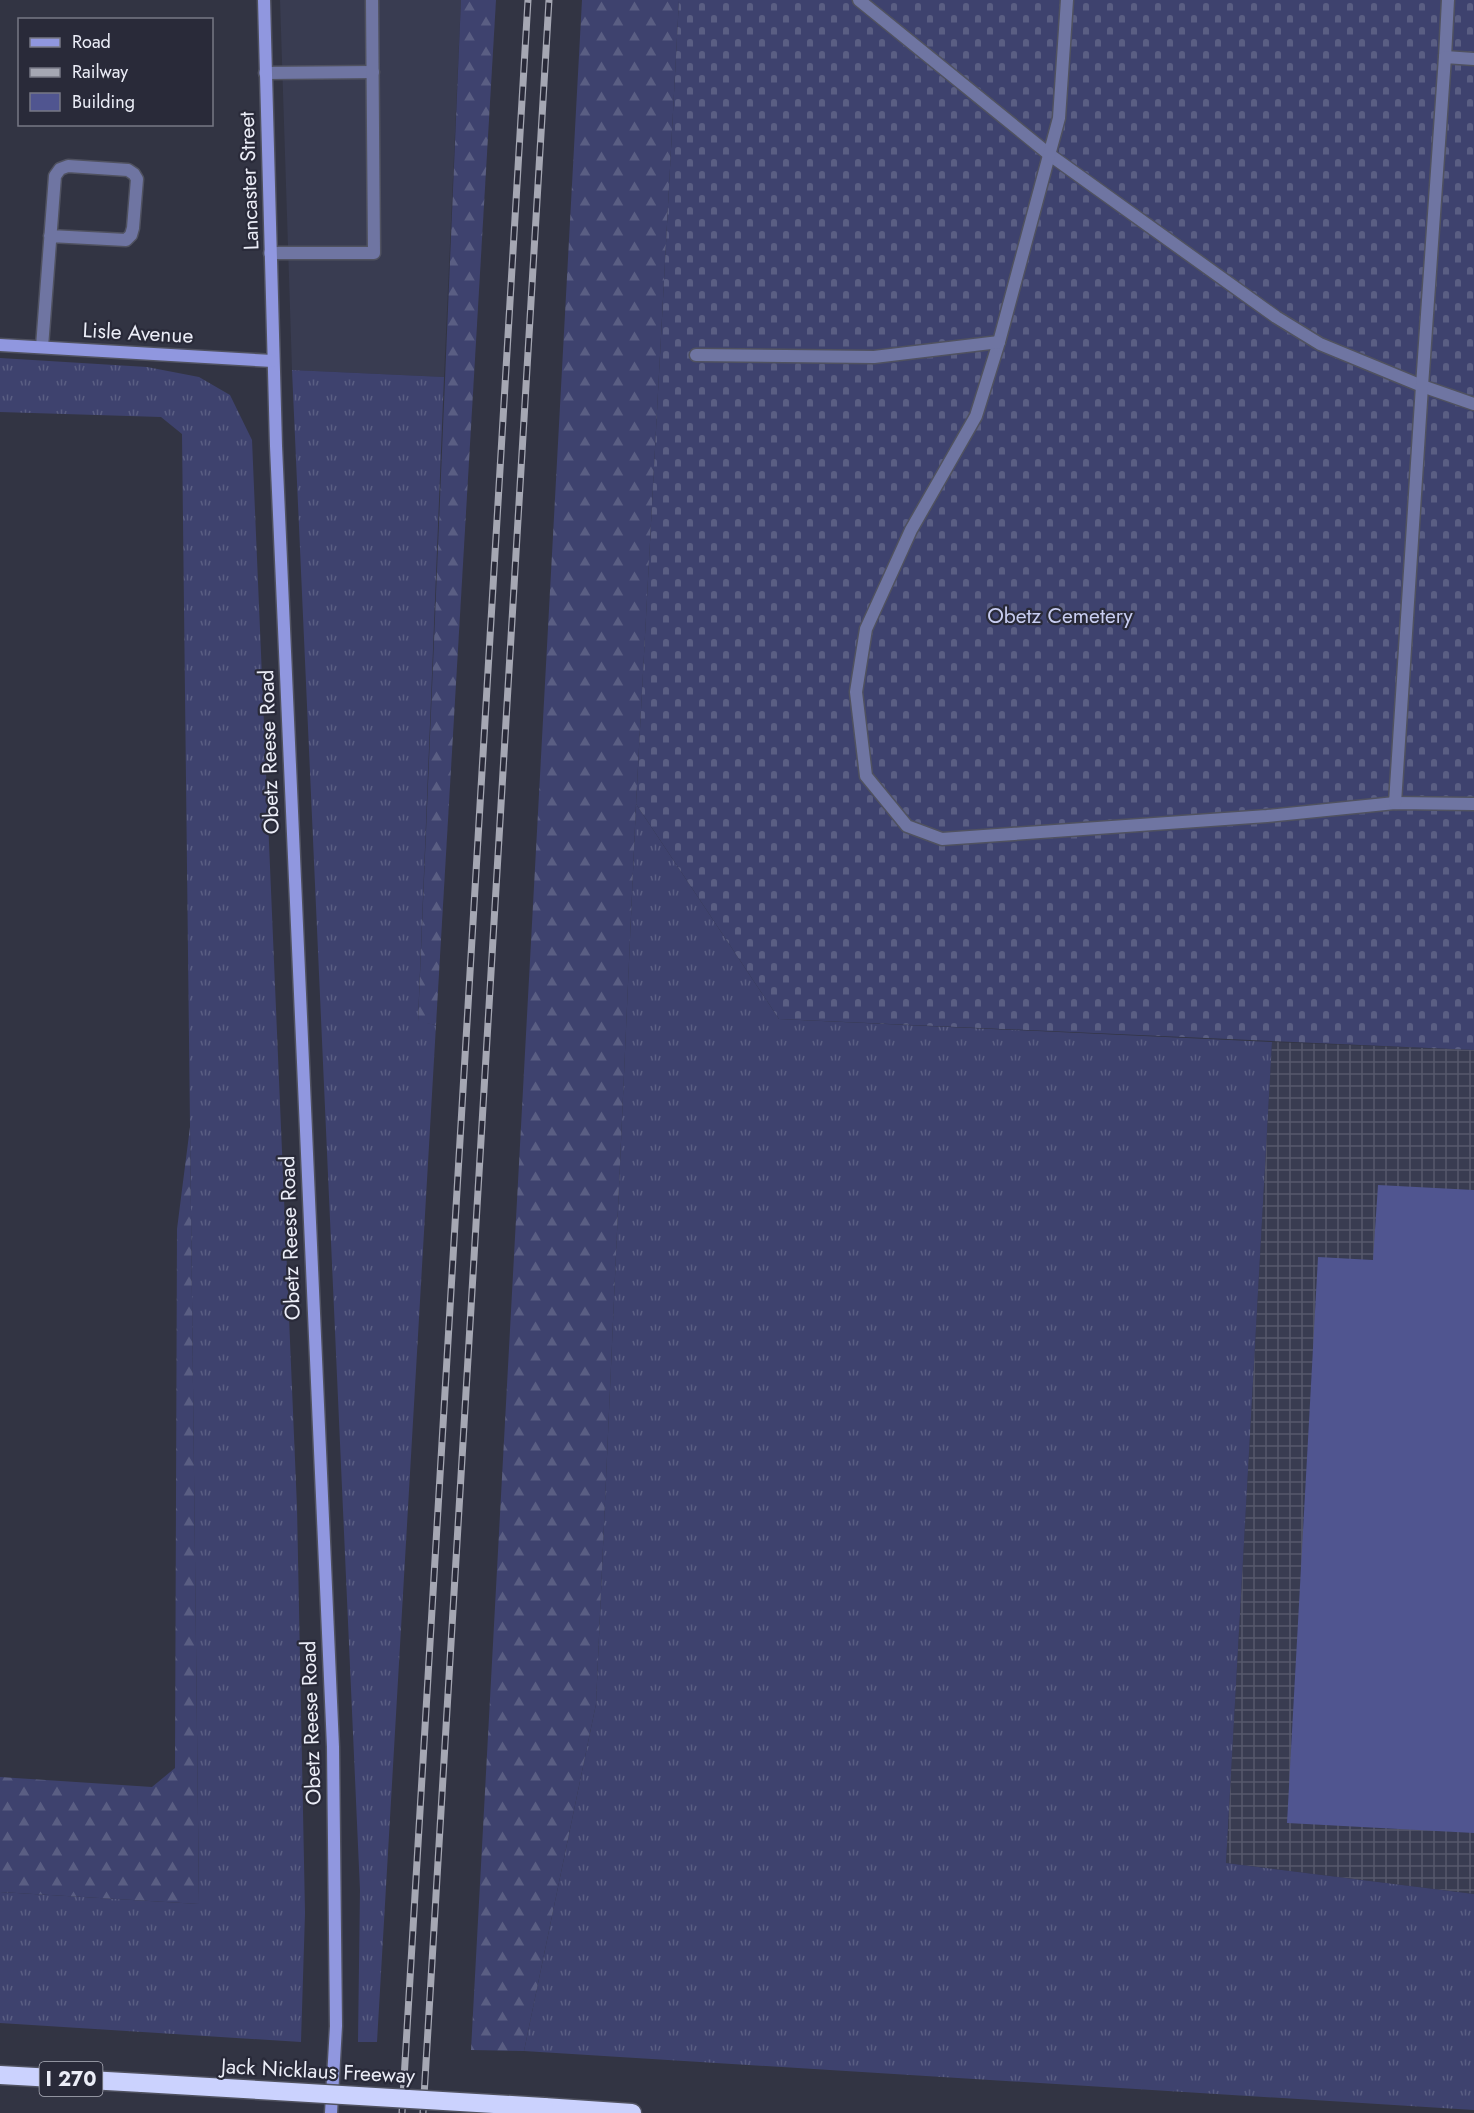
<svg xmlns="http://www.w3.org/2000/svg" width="1474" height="2113" viewBox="0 0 1474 2113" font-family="Jost,sans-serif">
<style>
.built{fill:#393c51}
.industrial{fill:url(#industrial-grid)}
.grass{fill:url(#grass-tufts)}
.forest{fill:url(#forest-firs)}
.cemetery{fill:url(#cemetery-stones)}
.building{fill:#505590}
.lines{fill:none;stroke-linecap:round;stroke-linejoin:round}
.lane-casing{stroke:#505260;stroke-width:15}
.secondary-casing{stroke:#505260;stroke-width:15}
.highway-casing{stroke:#505260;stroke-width:21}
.lane{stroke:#6f75a2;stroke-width:12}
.secondary{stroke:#9097df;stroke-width:12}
.highway{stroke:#cbd2fe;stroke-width:18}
.rail-casing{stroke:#a5a7b3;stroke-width:7}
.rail{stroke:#292a39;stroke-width:4.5;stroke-dasharray:14;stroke-linecap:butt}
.highway-bridge-casing{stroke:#505260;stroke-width:21;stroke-linecap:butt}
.highway-bridge{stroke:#cbd2fe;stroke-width:18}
.labels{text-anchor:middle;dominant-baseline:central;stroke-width:4.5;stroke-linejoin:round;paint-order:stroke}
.shield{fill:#292a39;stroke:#b1b2be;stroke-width:1.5}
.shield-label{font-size:20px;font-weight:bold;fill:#ebedf7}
.street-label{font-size:21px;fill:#ebedf7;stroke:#292a39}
.park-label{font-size:21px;fill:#c8cdf1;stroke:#292a39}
</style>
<defs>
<pattern id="industrial-grid" width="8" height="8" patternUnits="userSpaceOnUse" patternTransform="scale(1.5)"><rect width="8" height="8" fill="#393c51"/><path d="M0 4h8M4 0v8" fill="none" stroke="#56586b"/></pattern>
<pattern id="grass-tufts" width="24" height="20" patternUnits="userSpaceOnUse" patternTransform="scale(1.5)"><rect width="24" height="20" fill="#3e426e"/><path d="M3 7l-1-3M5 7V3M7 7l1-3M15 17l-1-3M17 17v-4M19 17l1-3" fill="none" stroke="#5a5e83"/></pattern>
<pattern id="forest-firs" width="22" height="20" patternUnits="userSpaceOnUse" patternTransform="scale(1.5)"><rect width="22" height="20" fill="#3e426e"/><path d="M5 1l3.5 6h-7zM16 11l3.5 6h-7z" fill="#5a5e83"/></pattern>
<pattern id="cemetery-stones" width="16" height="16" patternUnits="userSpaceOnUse" patternTransform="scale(1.5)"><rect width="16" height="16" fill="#3e426e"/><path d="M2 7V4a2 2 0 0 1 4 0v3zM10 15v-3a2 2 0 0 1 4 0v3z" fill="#5a5e83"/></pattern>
</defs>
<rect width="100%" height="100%" fill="#323443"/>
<!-- built -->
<path class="built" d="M280 0H461L444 377 292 370Z"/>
<!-- industrial -->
<path class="industrial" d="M1272 1042 1474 1050V1894L1226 1863Z"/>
<!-- grass -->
<g class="grass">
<path d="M0 358 147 367 199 377 230 395 252 440 297 1507 305 1913 301 2042 0 2023V1892L199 1904 182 434 161 417 0 412Z"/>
<path d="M292 370 444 377 418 1021 436 1025 377 2042H358L360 1890Z"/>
<path d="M636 804 779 1019 1272 1042 1226 1863 1474 1894V2110L524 2051 596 1704Z"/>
</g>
<!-- forest -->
<g class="forest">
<path d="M461 0H496L436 1025 418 1022Z"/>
<path d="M582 0H679L636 804 596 1704 524 2051 471 2050Z"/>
<path d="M190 1127 199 1904 0 1892V1777L152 1787 175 1768 177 1229Z"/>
</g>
<!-- cemetery -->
<path class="cemetery" d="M679 0H1474V1050L779 1019 636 804Z"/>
<!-- building -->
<path class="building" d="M1378 1185 1474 1190V1833L1287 1823 1318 1257 1373 1260Z"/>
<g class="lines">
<defs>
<g id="lane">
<path d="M859 0 1050 155 1276 317 1320 344 1422 386 1474 404"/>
<path d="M1067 0 1059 118 999 342 976 416 911 530 866 629 856 692 866 776 907 826 942 839 1267 816 1395 803 1474 804"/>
<path d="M1445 57 1448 0"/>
<path d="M265 73 373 72"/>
<path d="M270 253H374L372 0"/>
<path d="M42 347 55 176 60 169 68 166 128 170 134 174 137 179 133 228 131 235 126 240 50 236"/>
<path d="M696 355 874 357 999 342"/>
<path d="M1395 803 1422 386 1445 57 1474 59"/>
</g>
<g id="secondary">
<path d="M264 0 276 446 333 1747 336 2026 331 2113"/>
<path d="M0 345 273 361"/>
</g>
<g id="highway">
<path d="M0 2075 142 2083"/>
<path d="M544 2107 632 2113"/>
</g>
</defs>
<!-- lane casing -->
<use href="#lane" class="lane-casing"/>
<!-- secondary casing -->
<use href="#secondary" class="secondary-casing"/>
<!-- highway casing -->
<use href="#highway" class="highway-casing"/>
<!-- lane -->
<use href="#lane" class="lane"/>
<!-- secondary -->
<use href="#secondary" class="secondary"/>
<!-- highway -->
<use href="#highway" class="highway"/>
<defs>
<g id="rail">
<path d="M402 2113 528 0"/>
<path d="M423 2113 549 0"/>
</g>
</defs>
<!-- rail casing -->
<use href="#rail" class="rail-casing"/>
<!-- rail -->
<use href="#rail" class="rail"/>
<defs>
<path id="highway-bridge" d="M142 2083 544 2107"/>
</defs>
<!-- highway-bridge casing -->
<use href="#highway-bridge" class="highway-bridge-casing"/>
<!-- highway-bridge -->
<use href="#highway-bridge" class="highway-bridge"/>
</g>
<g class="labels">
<!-- shield labels -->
<rect class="shield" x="39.5" y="2062" width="63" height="34" rx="4.5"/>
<g class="shield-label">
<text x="71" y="2079">I 270</text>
</g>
<!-- street labels -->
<g class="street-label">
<text transform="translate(249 181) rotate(-92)">Lancaster Street</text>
<text transform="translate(138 333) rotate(3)">Lisle Avenue</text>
<text transform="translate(269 752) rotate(-92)">Obetz Reese Road</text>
<text transform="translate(290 1238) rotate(-92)">Obetz Reese Road</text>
<text transform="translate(311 1723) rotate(-92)">Obetz Reese Road</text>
<text transform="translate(318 2071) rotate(3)">Jack Nicklaus Freeway</text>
</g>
<!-- park labels -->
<g class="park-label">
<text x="1060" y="616">Obetz Cemetery</text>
</g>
</g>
<!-- legend -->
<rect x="18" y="18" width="195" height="108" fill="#292a39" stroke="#777885" stroke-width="1.5"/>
<rect x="30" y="38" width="30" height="9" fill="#9097df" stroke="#777885" stroke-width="1.5"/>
<text x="72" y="48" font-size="18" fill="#ebedf7">Road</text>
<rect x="30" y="68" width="30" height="9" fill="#a5a7b3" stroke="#777885" stroke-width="1.5"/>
<text x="72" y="78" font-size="18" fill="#ebedf7">Railway</text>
<rect x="30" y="93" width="30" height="18" fill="#505590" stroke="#777885" stroke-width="1.5"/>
<text x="72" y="108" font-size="18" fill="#ebedf7">Building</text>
</svg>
